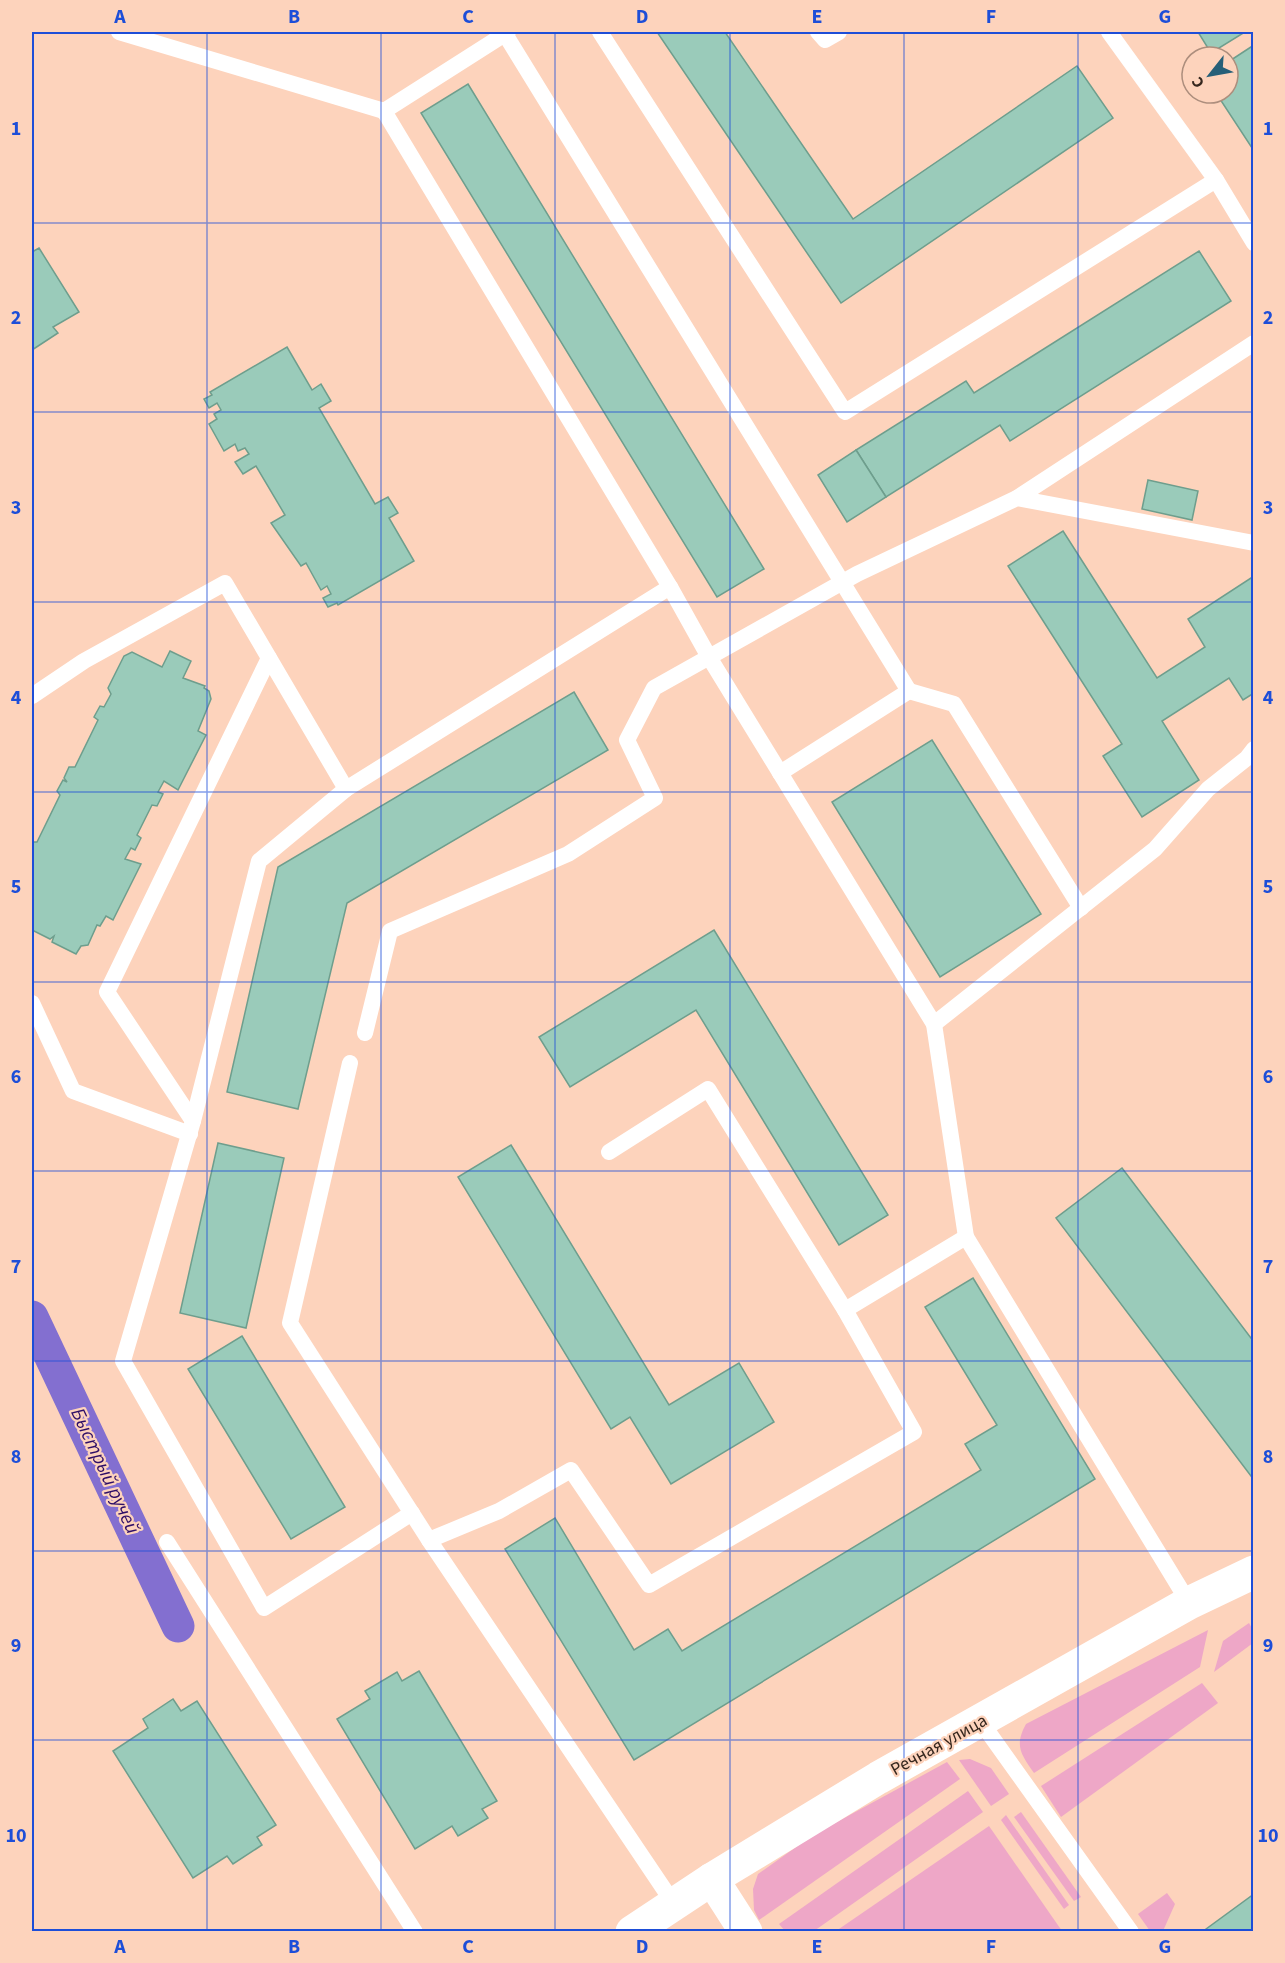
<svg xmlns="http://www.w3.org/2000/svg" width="1285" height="1963" viewBox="0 0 1285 1963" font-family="'Source Sans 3',sans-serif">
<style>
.grass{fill:#eea7c7}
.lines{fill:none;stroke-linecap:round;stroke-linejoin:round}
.canal{stroke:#836fd0;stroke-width:33}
.building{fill:#9acbba;stroke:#6e9e8d;stroke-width:1.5}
.lane{stroke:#fff;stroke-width:16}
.street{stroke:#fff;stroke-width:33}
.secondary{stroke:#fff;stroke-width:33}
.grid{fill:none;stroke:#1d4ed8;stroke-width:1.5;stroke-opacity:0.55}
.labels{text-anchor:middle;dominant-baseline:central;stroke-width:4.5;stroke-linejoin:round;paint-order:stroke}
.street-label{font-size:18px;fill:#36271e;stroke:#fdd3bc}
.water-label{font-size:20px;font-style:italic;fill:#2e0e67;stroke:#fdd3bc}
.neatline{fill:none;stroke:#1d4ed8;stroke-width:2}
.grid-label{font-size:20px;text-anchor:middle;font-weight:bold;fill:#1d4ed8}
</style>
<rect width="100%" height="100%" fill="#fdd3bc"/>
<!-- grass -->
<g class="grass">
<path d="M1249 1623 1253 1630V1643L1214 1672 1223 1641Z"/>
<path d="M1208 1630 1200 1667 1034 1773C1021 1754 1014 1746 1026 1724Z"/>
<path d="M1202 1683 1218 1703 1061 1817 1041 1786Z"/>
<path d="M970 1759 991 1768 1009 1794 991 1806 959 1760Z"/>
<path d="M947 1762 960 1779 759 1920 754 1910 753 1889 758 1874 813 1835Z"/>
<path d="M968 1791 983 1812 814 1931H785L779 1924Z"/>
<path d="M1021 1812 1081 1897 1074 1901 1014 1817Z"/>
<path d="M1006 1815 1069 1905 1064 1909 1001 1820Z"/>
<path d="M989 1826 1062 1931H836Z"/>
<path d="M1167 1893 1175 1904 1163 1931H1150L1138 1914Z"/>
</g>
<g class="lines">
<!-- canal -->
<path class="canal" d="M32 1317 178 1626"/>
</g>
<!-- building -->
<g class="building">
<path d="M657 32H725L853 219 1077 66 1113 118 841 303Z"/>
<path d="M1198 32H1245L1211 53Z"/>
<path d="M1254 45V151L1216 93H1228V62Z"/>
<path d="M468 84 764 569 717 597 421 113Z"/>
<path d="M39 248 79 312 53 327 58 333 32 350V252Z"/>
<path d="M1199 251 1231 301 1010 441 1000 425 886 497 856 450 966 381 974 393Z"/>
<path d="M287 347 312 390 321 384 331 401 319 408 375 504 388 497 398 513 389 518 414 561 338 605 337 603 328 607 323 598 331 594 327 586 321 590 306 563 301 566 271 523 285 515 256 466 243 474 235 462 249 454 245 448 238 451 235 444 224 451 209 424 217 419 214 414 221 410 217 403 209 408 204 399 212 395 210 392Z"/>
<path d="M856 450 886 497 847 522 818 475Z"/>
<path d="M1148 480 1198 491 1192 520 1142 509Z"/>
<path d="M1063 531 1157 678 1205 647 1188 619 1251 578 1254 581V693L1243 700 1229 678 1162 721 1199 780 1142 817 1103 756 1122 744 1008 566Z"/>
<path d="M170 651 191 661 183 678 205 686 204 688 209 691 211 699 198 731 206 735 178 790 164 781 158 792 163 794 157 806 152 805 137 835 141 838 135 850 131 848 125 859 141 864 113 920 106 916 100 926 97 925 88 945 81 946 76 954 52 942 54 936 50 939 32 930V842H37L60 795 57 791 63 780 67 782 64 778 69 767H75L98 720 94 717 100 706 104 707 111 694 108 688 124 656 132 652 162 667Z"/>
<path d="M574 692 608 750 347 903 298 1109 227 1092 278 867Z"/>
<path d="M932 740 1041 914 940 977 832 802Z"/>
<path d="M714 930 888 1215 839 1245 696 1010 570 1087 539 1037Z"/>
<path d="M218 1143 284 1158 246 1328 180 1313Z"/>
<path d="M511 1145 669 1405 739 1363 774 1422 671 1484 630 1417 611 1429 458 1177Z"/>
<path d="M1122 1168 1254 1342V1480L1056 1218Z"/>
<path d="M973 1278 1095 1479 634 1760 505 1549 555 1518 634 1650 668 1629 682 1651 981 1470 965 1444 997 1425 925 1307Z"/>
<path d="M242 1336 345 1507 291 1539 188 1369Z"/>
<path d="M419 1671 497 1801 482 1809 488 1818 458 1836 452 1826 415 1849 337 1719 370 1699 365 1691 397 1672 402 1681Z"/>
<path d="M173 1699 181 1711 197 1701 276 1825 257 1837 262 1845 233 1864 227 1856 193 1878 113 1751 148 1728 143 1719Z"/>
<path d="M1254 1894V1932H1202Z"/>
</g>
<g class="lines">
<!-- lane -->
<g class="lane">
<path d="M119 32 384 111"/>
<path d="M508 32 384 111 670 587 709 657 934 1024 966 1237"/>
<path d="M600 32 845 412 1216 180 1254 243"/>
<path d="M818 32 825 40 839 32"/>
<path d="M1109 32 1216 180"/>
<path d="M505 34 909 691 780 773"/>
<path d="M1017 498 1254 543"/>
<path d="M909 691 954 704 1081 908"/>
<path d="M32 696 84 661 225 583 346 789"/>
<path d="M32 1003 73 1091 190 1134"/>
<path d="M934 1024 1155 849 1208 789 1247 758 1254 749"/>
<path d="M365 1033 390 931 568 854 655 798 627 740 654 688 857 574 1017 498 1254 343"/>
<path d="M350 1063 290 1323 429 1540"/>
<path d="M193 1121 107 992 269 658"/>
<path d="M609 1152 708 1089 845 1310"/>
<path d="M412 1513 264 1608 123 1361 193 1121 259 861 346 789 670 587"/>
<path d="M167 1542 415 1932"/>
<path d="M981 1722 1131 1932"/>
<path d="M674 1904 429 1540 499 1511 571 1470 649 1585 914 1432 845 1310 966 1237 1189 1603"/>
</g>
<!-- street -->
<path class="street" d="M712 1879 746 1932"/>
<!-- secondary -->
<path class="secondary" d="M632 1932 712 1879 878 1778 1189 1603 1254 1572"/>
</g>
<!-- grid -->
<path class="grid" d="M207 32V1932M381 32V1932M555 32V1932M730 32V1932M904 32V1932M1078 32V1932M32 223H1254M32 412H1254M32 602H1254M32 792H1254M32 982H1254M32 1171H1254M32 1361H1254M32 1551H1254M32 1740H1254"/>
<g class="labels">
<!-- street labels -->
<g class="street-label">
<text transform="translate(939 1745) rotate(-29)">Речная улица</text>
</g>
<!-- water labels -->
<g class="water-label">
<text transform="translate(105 1471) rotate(65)">Быстрый ручей</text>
</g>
</g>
<!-- border -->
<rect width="1285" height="1963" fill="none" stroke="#fdd3bc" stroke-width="66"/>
<!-- north arrow -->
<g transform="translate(1210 75) rotate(239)"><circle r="28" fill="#fdd3bc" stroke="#ad8e7d" stroke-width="1.5"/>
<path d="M0-4.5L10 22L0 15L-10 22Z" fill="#265f78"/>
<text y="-9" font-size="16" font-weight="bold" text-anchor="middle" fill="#36271e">С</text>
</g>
<rect x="33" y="33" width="1219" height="1897" class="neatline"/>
<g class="grid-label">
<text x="120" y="23">A</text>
<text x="294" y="23">B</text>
<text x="468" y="23">C</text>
<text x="642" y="23">D</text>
<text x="817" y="23">E</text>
<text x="991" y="23">F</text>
<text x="1165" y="23">G</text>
<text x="16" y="135">1</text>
<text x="1268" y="135">1</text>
<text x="16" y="324">2</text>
<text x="1268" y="324">2</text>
<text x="16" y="514">3</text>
<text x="1268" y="514">3</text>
<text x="16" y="704">4</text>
<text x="1268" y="704">4</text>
<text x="16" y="893">5</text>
<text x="1268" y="893">5</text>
<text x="16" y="1083">6</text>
<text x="1268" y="1083">6</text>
<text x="16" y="1273">7</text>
<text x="1268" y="1273">7</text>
<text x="16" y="1463">8</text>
<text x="1268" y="1463">8</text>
<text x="16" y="1652">9</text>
<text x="1268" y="1652">9</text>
<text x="16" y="1842">10</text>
<text x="1268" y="1842">10</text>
<text x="120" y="1953">A</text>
<text x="294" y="1953">B</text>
<text x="468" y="1953">C</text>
<text x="642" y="1953">D</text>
<text x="817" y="1953">E</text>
<text x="991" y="1953">F</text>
<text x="1165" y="1953">G</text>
</g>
</svg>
